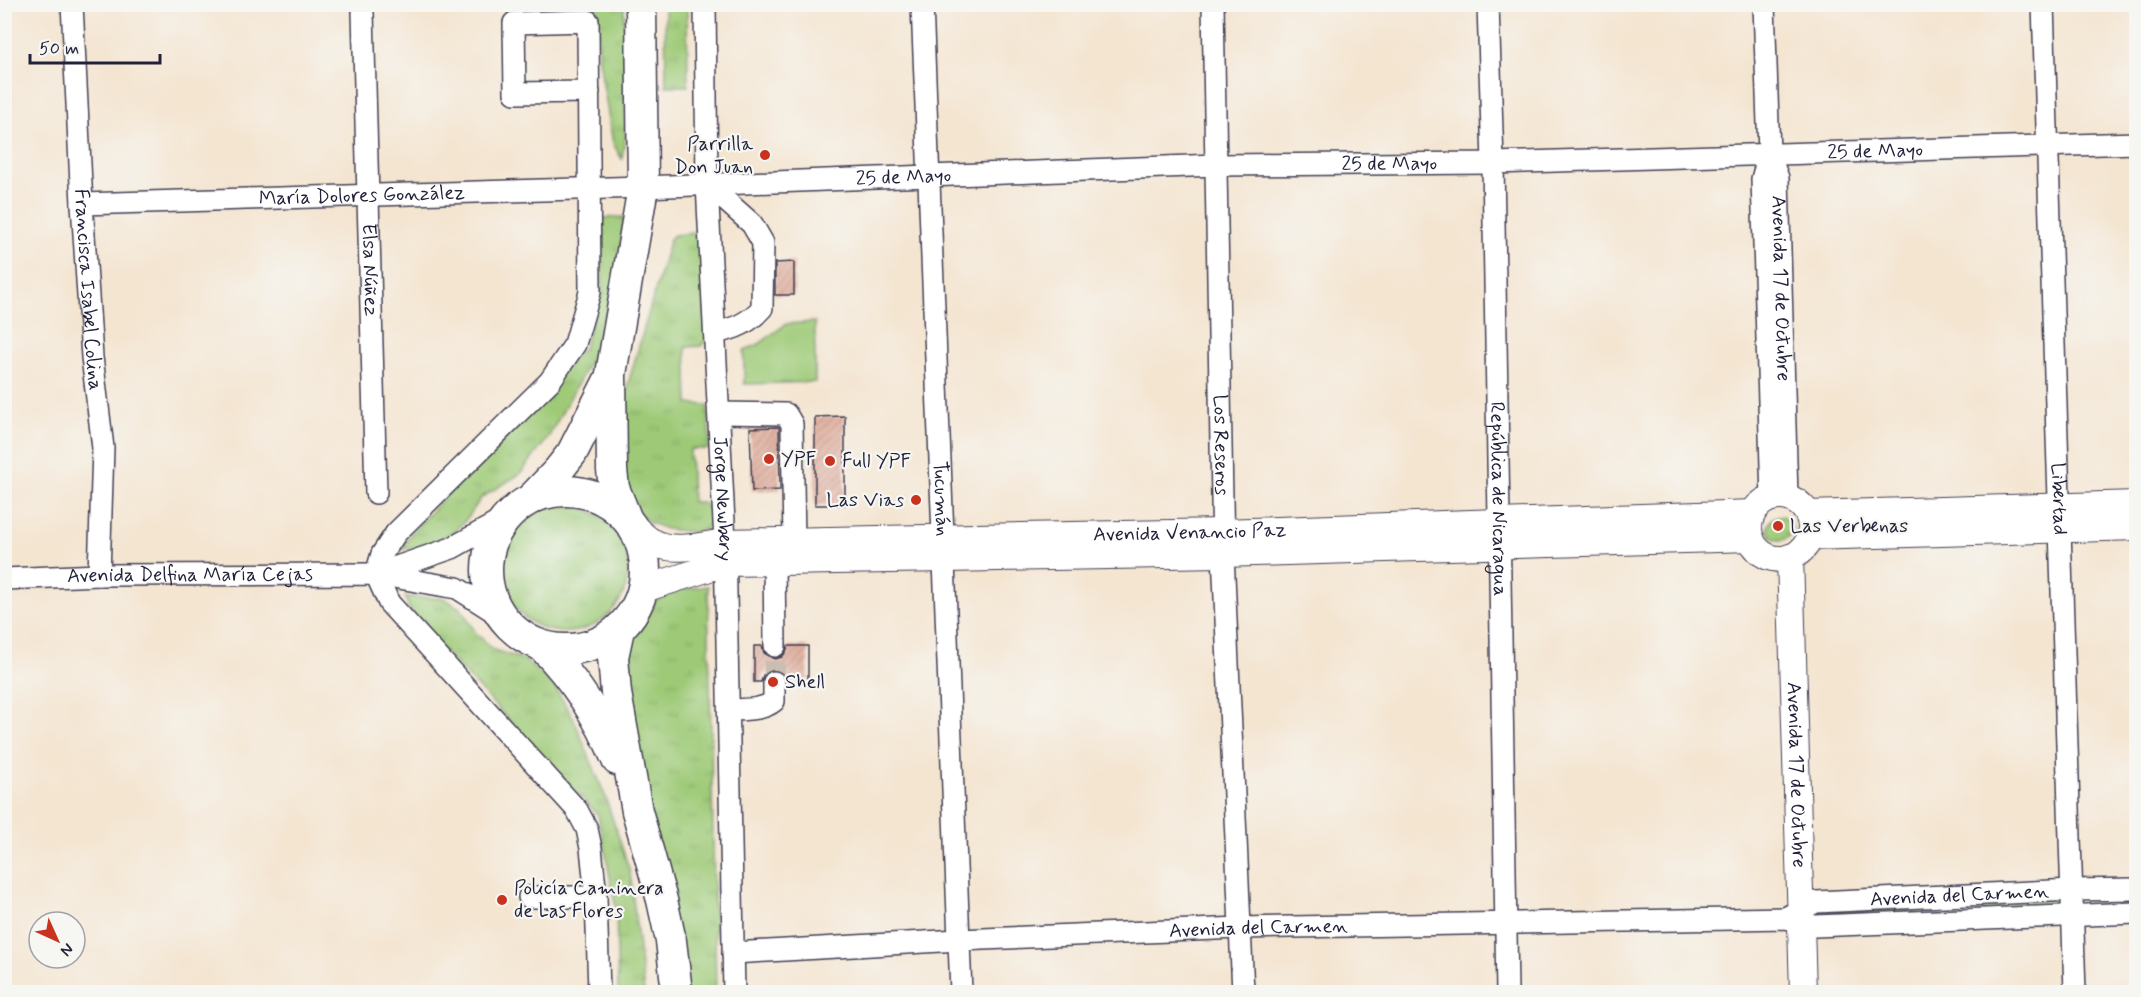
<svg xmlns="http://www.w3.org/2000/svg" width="2141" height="997" viewBox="0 0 2141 997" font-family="Mynerve,sans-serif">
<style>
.grass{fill:url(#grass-tufts);stroke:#607659;stroke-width:1.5}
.garden{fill:#9eca77;stroke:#607659;stroke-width:1.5}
.building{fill:url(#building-hatch)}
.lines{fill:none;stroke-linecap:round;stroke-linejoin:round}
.minor-tunnel{stroke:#cabeb3;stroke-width:21;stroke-dasharray:21 10;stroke-linecap:butt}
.minor-casing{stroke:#423f52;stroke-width:24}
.major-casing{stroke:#423f52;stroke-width:28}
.highway-casing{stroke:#423f52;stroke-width:33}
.minor{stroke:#fff;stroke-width:21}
.major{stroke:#fff;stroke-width:26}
.highway{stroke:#fff;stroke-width:30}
.poi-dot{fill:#c8321e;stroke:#f6f6f2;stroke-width:2}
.labels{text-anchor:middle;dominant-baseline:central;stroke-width:4.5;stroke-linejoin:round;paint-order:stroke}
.poi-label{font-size:20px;fill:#22223b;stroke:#f6f6f2;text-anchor:start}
.street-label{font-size:20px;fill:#22223b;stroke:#f6f6f2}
</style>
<defs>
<pattern id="grass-tufts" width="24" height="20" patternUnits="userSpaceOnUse" patternTransform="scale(1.5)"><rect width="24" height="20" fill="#9eca77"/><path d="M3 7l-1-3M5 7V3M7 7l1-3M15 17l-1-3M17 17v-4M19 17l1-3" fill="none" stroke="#88ad68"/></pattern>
<pattern id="building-hatch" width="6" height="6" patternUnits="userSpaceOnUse" patternTransform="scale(1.5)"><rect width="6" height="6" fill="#dca08d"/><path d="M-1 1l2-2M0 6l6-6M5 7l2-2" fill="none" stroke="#b28274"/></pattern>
</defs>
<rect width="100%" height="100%" fill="#f6f6f2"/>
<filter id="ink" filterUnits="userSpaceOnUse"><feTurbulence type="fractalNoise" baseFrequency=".0167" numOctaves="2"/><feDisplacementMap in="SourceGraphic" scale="12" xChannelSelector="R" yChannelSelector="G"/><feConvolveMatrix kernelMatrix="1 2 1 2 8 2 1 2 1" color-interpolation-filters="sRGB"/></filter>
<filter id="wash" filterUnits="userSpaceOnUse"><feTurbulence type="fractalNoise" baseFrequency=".008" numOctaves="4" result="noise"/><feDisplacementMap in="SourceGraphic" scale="24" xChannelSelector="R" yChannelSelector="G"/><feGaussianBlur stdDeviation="1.35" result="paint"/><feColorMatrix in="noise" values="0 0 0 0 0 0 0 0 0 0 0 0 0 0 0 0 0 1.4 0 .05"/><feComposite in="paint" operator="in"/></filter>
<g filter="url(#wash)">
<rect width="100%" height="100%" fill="#f4e5d1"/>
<!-- grass -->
<g class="grass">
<path d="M597 5H624L625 140 622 159 613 143 599 60Z"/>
<path d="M665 5H687L688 86H666Z"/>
<path d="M624 217 617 278 590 361 548 438 520 474 482 497 465 521 451 534 422 546 401 550 413 531 584 347 602 289V218Z"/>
<path d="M694 233 702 239 707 339 701 346 686 347 688 404 708 405 710 449H690L692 502H702L711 510V522L704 530 693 532 666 529 649 522 633 507 624 477 626 391 670 239 674 235Z"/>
<circle cx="565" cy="569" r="63"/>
<circle cx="1780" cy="528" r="12"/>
<path d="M708 586 716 992H686L631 724 623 650 634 628 646 611 667 591Z"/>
<path d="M405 597 444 598 461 609 476 633 494 650 525 660 554 686 573 717 605 796 630 872 644 992H618L616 908 598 815 412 617Z"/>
<path d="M2055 899V909L1830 915V905Z"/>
</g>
<!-- garden -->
<path class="garden" d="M815 322V382L744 384V351L759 344 786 324Z"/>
<g id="blocks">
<!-- building -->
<g class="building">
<path d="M794 262V295H775V263Z"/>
<path d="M845 416V505H815V417Z"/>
<path d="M779 427 780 490 752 491 750 428Z"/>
<path d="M754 646H762L764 653 775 659 782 657 786 652 788 646H808V682H787L785 676 781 671 773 669 763 675 761 682H754Z"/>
</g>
</g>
</g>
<g filter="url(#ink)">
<use href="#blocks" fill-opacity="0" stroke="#423f52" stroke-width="1.5"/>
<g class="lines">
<!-- minor-tunnel -->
<path class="minor-tunnel" d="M774 682 775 646"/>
<defs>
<g id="minor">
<path id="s1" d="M72 4 82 204 92 357 103 448 99 575"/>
<path id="s2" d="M705 4 707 184 725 542 734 992"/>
<path id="s3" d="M922 4 961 992"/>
<path id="s4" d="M1213 4 1223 554 1243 992"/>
<path id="s5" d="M1488 4 1493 163 1507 992"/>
<path d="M1764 4 1769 154 1762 179 1772 498"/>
<path id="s6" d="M2043 4 2075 992"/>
<path id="s7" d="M363 12 376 493"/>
<path d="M589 92 515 93 514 23 588 21 590 292 575 344 550 381 396 533 382 554 376 574 389 603 577 810 587 829 591 848 596 897 599 992"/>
<path id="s8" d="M1769 154 1778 178 1787 497"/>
<path d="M707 184 752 224 763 243 762 308C749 323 734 330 715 332"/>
<path id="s9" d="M82 204 643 187 1216 165 1493 163 2136 143"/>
<path d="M719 413 786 414 792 424 794 541"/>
<path d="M774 562 775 646"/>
<path d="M379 573 452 548 506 518"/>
<path id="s10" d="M4 579 99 575 376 574 457 588 501 616"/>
<path d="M729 710C744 709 762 711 774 701V682"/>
<path d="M529 897H596"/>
<path id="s11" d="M1789 916 1816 902 2072 890 2136 889"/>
<path id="s12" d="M733 953 959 940 1240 928 1786 918 1815 926 2136 913"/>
</g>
<g id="major">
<circle cx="1780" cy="528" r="31"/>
<path d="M1808 514 2136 504"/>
<path id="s13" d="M633 526C639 531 644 537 651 541 671 554 703 545 725 542L1222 532 1753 513"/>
<path d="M1809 537 2136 527"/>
<path id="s14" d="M1790 557 1803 992"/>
<path d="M644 589 725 563 1223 554 1751 538"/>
</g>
<g id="highway">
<circle cx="566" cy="570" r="79"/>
<path d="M533 497 557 472 572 453 609 380"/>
<path d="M625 515 614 488 612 470 611 374 643 187 641 4"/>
<path d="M619 629 613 657 616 693 637 811 662 900 671 941 677 992"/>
<path d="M542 646C575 680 599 716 617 760"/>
</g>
</defs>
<!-- minor casing -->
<use href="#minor" class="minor-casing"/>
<!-- major casing -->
<use href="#major" class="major-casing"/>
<!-- highway casing -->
<use href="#highway" class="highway-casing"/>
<!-- minor -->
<use href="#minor" class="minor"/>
<!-- major -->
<use href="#major" class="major"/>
<!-- highway -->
<use href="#highway" class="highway"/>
</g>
</g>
<!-- markers -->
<g class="poi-dot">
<circle cx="765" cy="155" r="6"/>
<circle cx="769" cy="459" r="6"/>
<circle cx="830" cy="461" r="6"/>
<circle cx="916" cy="500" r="6"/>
<circle cx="1778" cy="526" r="6"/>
<circle cx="773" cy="682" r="6"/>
<circle cx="502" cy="900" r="6"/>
</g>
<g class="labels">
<!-- poi labels -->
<g class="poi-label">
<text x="753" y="144" text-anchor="end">Parrilla<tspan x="753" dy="23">Don Juan</tspan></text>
<text x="781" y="459">YPF</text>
<text x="842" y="461">Full YPF</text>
<text x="904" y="500" text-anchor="end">Las Vias</text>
<text x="1790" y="526">Las Verbenas</text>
<text x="785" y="682">Shell</text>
<text x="514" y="888">Policía Caminera<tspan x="514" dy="23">de Las Flores</tspan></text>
</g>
<!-- street labels -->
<g class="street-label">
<text stroke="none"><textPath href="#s9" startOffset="1794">25 de Mayo</textPath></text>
<text stroke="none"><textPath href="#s9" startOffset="1308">25 de Mayo</textPath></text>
<text stroke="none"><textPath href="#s9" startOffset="822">25 de Mayo</textPath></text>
<text stroke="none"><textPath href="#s9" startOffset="280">María Dolores González</textPath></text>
<text stroke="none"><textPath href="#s7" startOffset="258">Elsa Núñez</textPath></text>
<text stroke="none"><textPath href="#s8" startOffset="136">Avenida 17 de Octubre</textPath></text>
<text stroke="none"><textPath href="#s1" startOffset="286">Francisca Isabel Colina</textPath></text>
<text stroke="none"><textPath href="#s4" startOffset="441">Los Reseros</textPath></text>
<text stroke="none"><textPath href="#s2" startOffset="495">Jorge Newbery</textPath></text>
<text stroke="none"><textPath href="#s5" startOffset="495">República de Nicaragua</textPath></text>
<text stroke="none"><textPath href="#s3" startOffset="495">Tucumán</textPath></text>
<text stroke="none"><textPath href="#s6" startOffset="495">Libertad</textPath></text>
<text stroke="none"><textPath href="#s13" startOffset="564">Avenida Venancio Paz</textPath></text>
<text stroke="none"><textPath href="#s10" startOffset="186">Avenida Delfina María Cejas</textPath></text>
<text stroke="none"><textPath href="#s14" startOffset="218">Avenida 17 de Octubre</textPath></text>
<text stroke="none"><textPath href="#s11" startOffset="174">Avenida del Carmen</textPath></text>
<text stroke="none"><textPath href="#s12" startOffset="526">Avenida del Carmen</textPath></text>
</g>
</g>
<!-- margin -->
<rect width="2141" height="997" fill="none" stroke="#f6f6f2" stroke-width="24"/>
<!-- north arrow -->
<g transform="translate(57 940) rotate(135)"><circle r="28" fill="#f6f6f2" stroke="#a1a1a9" stroke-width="1.5"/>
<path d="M0-4.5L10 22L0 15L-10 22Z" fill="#c8321e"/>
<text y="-9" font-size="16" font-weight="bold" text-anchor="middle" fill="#22223b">N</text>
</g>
<!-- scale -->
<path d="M30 54v9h130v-9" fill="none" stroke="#22223b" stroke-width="3"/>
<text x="39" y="54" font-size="18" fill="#22223b" stroke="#f6f6f2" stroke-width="4.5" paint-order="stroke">50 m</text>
</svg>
